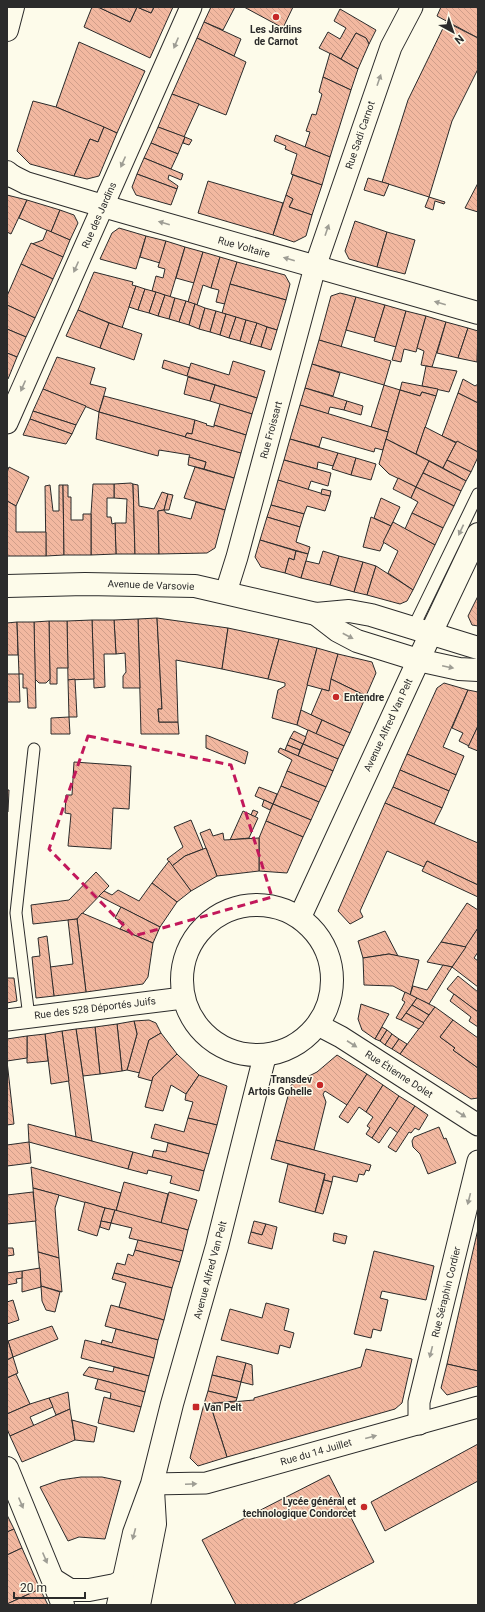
<svg xmlns="http://www.w3.org/2000/svg" width="485" height="1612" viewBox="0 0 485 1612" font-family="Roboto,sans-serif">
<style>
.building{fill:url(#building-back-hatch);stroke:#2b2b2b}
.lines{fill:none;stroke-linecap:round;stroke-linejoin:round}
.service-casing{stroke:#2b2b2b;stroke-width:13}
.minor-casing{stroke:#2b2b2b;stroke-width:23}
.tertiary-casing{stroke:#2b2b2b;stroke-width:24}
.secondary-casing{stroke:#2b2b2b;stroke-width:24}
.motorway-casing{stroke:#2b2b2b;stroke-width:24}
.service{stroke:#fdfbea;stroke-width:11}
.minor{stroke:#fdfbea;stroke-width:21}
.tertiary{stroke:#fdfbea;stroke-width:22}
.secondary{stroke:#fdfbea;stroke-width:22}
.motorway{stroke:#fdfbea;stroke-width:22}
.oneway{fill:#9e9d94}
.marked{fill:none;stroke:#c2185b;stroke-width:3;stroke-dasharray:8 5;stroke-linejoin:round}
.poi-dot{fill:#c62828;stroke:#fdfbea;stroke-width:1.5}
.labels{text-anchor:middle;dominant-baseline:central;stroke-width:3;stroke-linejoin:round;paint-order:stroke}
.poi-label{font-size:10px;font-weight:bold;fill:#2b2b2b;stroke:#fdfbea;text-anchor:start}
.street-label{font-size:10px;fill:#2b2b2b;stroke:#fdfbea}
</style>
<defs>
<pattern id="building-back-hatch" width="6" height="6" patternUnits="userSpaceOnUse"><rect width="6" height="6" fill="#f2b8a0"/><path d="M-1 5l2 2M0 0l6 6M5-1l2 2" fill="none" stroke="#d09e8a"/></pattern>
</defs>
<rect width="100%" height="100%" fill="#fdfbea"/>
<!-- building -->
<g class="building">
<path d="M92 7H98L130 22 137 7 151 13 154 7H173L150 58 84 27Z"/>
<path d="M98 7H154L151 13 137 7 130 22Z"/>
<path d="M211 7H235L223 30 204 22Z"/>
<path d="M244 7H293L283 28Z"/>
<path d="M441 7H478V38L437 16Z"/>
<path d="M340 9 376 30 369 44 366 38 356 33 341 59 319 48 328 32 340 39 346 28 334 21Z"/>
<path d="M204 22 241 39 234 56 197 38Z"/>
<path d="M446 22 478 38V69L452 121 429 197 382 182 408 100Z"/>
<path d="M356 33 366 38 369 44 358 69 341 59Z"/>
<path d="M197 38 246 62 226 115 172 94Z"/>
<path d="M79 42 145 71 117 133 56 107Z"/>
<path d="M330 53 358 69 351 90 323 77Z"/>
<path d="M323 77 351 90 330 157 305 147 310 132 306 131 312 114 316 115 322 94 319 92Z"/>
<path d="M172 94 199 104 184 137 158 127Z"/>
<path d="M33 101 56 107 104 127 98 142 90 139 74 176 30 164 17 151Z"/>
<path d="M104 127 117 133 99 176 87 179 74 176 90 139 98 142Z"/>
<path d="M158 127 185 137 178 154 151 143Z"/>
<path d="M276 135 330 157 322 185 291 174 297 154 285 149 286 146 274 141Z"/>
<path d="M185 137 192 140 189 145 183 143Z"/>
<path d="M151 143 178 154 171 169 144 158Z"/>
<path d="M144 158 183 174 181 180 169 175 168 179 178 186 177 189 137 174Z"/>
<path d="M137 174 177 189 171 205 136 195 132 187Z"/>
<path d="M293 175 322 185 312 215 289 207 293 199 286 195Z"/>
<path d="M368 178 389 184 384 196 364 190Z"/>
<path d="M208 181 283 203 273 235 198 213Z"/>
<path d="M478 183V212L465 208Z"/>
<path d="M7 195 27 200 11 234 7 232Z"/>
<path d="M286 195 293 199 289 207 312 215 306 236 294 242 273 235Z"/>
<path d="M429 197 445 202 444 204 435 201 433 210 425 207Z"/>
<path d="M27 200 60 210 51 232 19 218Z"/>
<path d="M60 210 74 215 78 223 70 240 51 232Z"/>
<path d="M355 221 387 232 377 267 349 259 345 251Z"/>
<path d="M119 228 146 236 136 269 100 259 112 233Z"/>
<path d="M47 230 70 240 63 257 32 244 43 240Z"/>
<path d="M387 232 415 240 405 274 377 267Z"/>
<path d="M146 236 166 241 160 263 140 257Z"/>
<path d="M166 241 185 247 170 297 152 291 156 276 163 278 165 269 158 267Z"/>
<path d="M31 243 63 257 53 279 21 264Z"/>
<path d="M185 247 203 252 194 283 176 278Z"/>
<path d="M203 252 220 257 211 288 203 285 197 305 188 302Z"/>
<path d="M220 257 237 262 225 304 216 302 219 290 211 288Z"/>
<path d="M237 262 285 275 290 284 286 300 230 284Z"/>
<path d="M21 264 53 279 35 318 7 305V296Z"/>
<path d="M94 272 133 282 132 285 136 286 122 328 78 310Z"/>
<path d="M230 284 286 300 277 330 222 313Z"/>
<path d="M136 286 145 289 138 310 129 307Z"/>
<path d="M145 289 156 292 149 313 138 310Z"/>
<path d="M156 292 165 295 158 316 149 313Z"/>
<path d="M340 293 356 297 341 347 319 340 331 296Z"/>
<path d="M165 295 175 298 169 319 158 316Z"/>
<path d="M356 297 385 305 375 338 346 330Z"/>
<path d="M175 298 186 301 179 322 169 319Z"/>
<path d="M186 301 195 304 189 325 179 322Z"/>
<path d="M195 304 205 308 199 329 189 325Z"/>
<path d="M7 305 35 318 26 337 7 329Z"/>
<path d="M385 305 406 311 396 347 374 341Z"/>
<path d="M205 308 216 311 210 332 199 329Z"/>
<path d="M78 310 109 323 100 348 66 336Z"/>
<path d="M216 311 226 314 220 335 210 332Z"/>
<path d="M406 311 426 316 416 352 404 349 401 362 392 360Z"/>
<path d="M226 314 236 317 229 338 220 335Z"/>
<path d="M426 316 446 322 432 367 421 365 424 351 417 348Z"/>
<path d="M236 317 246 320 240 341 229 338Z"/>
<path d="M246 320 257 323 250 344 240 341Z"/>
<path d="M446 322 468 328 458 358 437 353Z"/>
<path d="M109 323 142 334 134 360 100 348Z"/>
<path d="M257 323 267 327 261 347 250 344Z"/>
<path d="M267 327 277 330 271 350 261 347Z"/>
<path d="M468 328 478 331 477 362 458 358Z"/>
<path d="M7 329 26 337 17 357 7 353Z"/>
<path d="M319 340 391 361 384 385 312 364Z"/>
<path d="M7 353 17 357 8 379 7 378Z"/>
<path d="M57 357 95 368 90 384 106 388 99 412 43 389Z"/>
<path d="M164 360 190 368 187 376 162 368Z"/>
<path d="M233 361 265 371 257 398 187 376 191 363 229 375Z"/>
<path d="M312 364 340 373 333 396 305 388Z"/>
<path d="M426 366 457 371 449 392 422 386Z"/>
<path d="M188 377 215 385 210 401 184 394Z"/>
<path d="M463 379 475 386 478 384V403L458 393Z"/>
<path d="M402 382 422 386 438 389 436 396 422 392 420 396 400 390Z"/>
<path d="M215 385 257 398 252 414 210 401Z"/>
<path d="M384 385 400 390 388 432 371 427Z"/>
<path d="M305 388 347 401 344 410 330 407 328 414 300 405Z"/>
<path d="M43 389 86 406 76 425 33 411Z"/>
<path d="M400 390 420 396 422 392 436 396 416 454 386 439Z"/>
<path d="M458 393 478 403V452L442 436Z"/>
<path d="M104 396 195 420 192 434 187 433 185 437 99 412Z"/>
<path d="M347 401 363 406 361 415 344 410Z"/>
<path d="M220 404 252 414 246 435 214 425Z"/>
<path d="M300 405 388 432 383 450 375 448 374 452 322 437 319 447 290 439Z"/>
<path d="M33 411 76 425 72 434 30 419Z"/>
<path d="M99 412 241 453 234 478 204 469 206 462 189 457 190 455 159 450 158 456 96 439Z"/>
<path d="M30 419 72 434 66 444 23 435Z"/>
<path d="M195 420 207 424 206 425 214 427V425L246 435 241 453 185 437 187 433 192 434Z"/>
<path d="M425 427 456 443 443 468 416 454Z"/>
<path d="M290 439 338 453 333 466 318 462 317 469 284 460Z"/>
<path d="M386 439 429 461 416 487 389 474 379 464Z"/>
<path d="M457 441 478 452V457L471 472 447 460Z"/>
<path d="M338 453 356 458 351 475 332 469Z"/>
<path d="M189 457 206 462 204 469 188 465Z"/>
<path d="M356 458 376 464 371 480 351 475Z"/>
<path d="M284 460 331 473 328 486 311 481 308 490 278 480Z"/>
<path d="M447 460 471 472 466 481 443 468Z"/>
<path d="M429 461 466 481 461 491 423 473Z"/>
<path d="M9 467 29 477 16 506 7 501V472Z"/>
<path d="M195 467 234 478 225 510 184 498Z"/>
<path d="M423 473 461 491 454 506 416 487Z"/>
<path d="M398 478 416 487 411 498 393 489Z"/>
<path d="M278 480 330 496 325 511 307 506 304 514 271 505Z"/>
<path d="M131 483 133 484 135 554H116L115 523H126L127 499 114 498V484Z"/>
<path d="M93 484H114V498H107V517H111L112 524 115 523 116 554 91 555V514Z"/>
<path d="M133 484 138 485 139 506 154 509 162 492 168 494 164 510 158 511 159 554H135Z"/>
<path d="M50 485 53 511H59V485H63L64 555 46 556 45 486Z"/>
<path d="M63 485H68V497H71V520H83V514H91V555H64Z"/>
<path d="M416 487 454 506 443 528 412 513 418 502 411 498Z"/>
<path d="M322 489 331 491 330 496 321 494Z"/>
<path d="M168 494 173 495 169 510H164Z"/>
<path d="M381 498 400 507 391 526 374 518Z"/>
<path d="M7 501 16 506V532H46V556H7Z"/>
<path d="M196 502 225 510 215 548 207 553 159 554 158 511 164 510 166 513 191 519Z"/>
<path d="M271 505 304 514 300 527 267 517Z"/>
<path d="M412 513 443 528 435 545 405 529Z"/>
<path d="M267 517 300 527 296 542 310 547 308 554 260 540Z"/>
<path d="M371 517 391 526 380 551 363 547Z"/>
<path d="M393 522 435 545 413 590 388 573 398 551 383 542Z"/>
<path d="M260 540 296 551 294 560 289 558 285 573 261 567 255 557Z"/>
<path d="M296 551 308 554 301 578 285 573 289 558 294 560Z"/>
<path d="M323 551 339 556 330 585 301 578 306 561 319 564Z"/>
<path d="M339 556 363 562 354 592 330 585Z"/>
<path d="M363 562 376 566 367 595 354 592Z"/>
<path d="M376 566 413 590 407 601 400 604 367 595Z"/>
<path d="M478 596V626L472 625 468 616Z"/>
<path d="M157 618 162 709H158L159 722H178L179 734H141L138 619Z"/>
<path d="M157 618 228 628 222 669 176 660 178 722H159L158 709H162Z"/>
<path d="M138 619 140 688H123V676L126 672 125 653 116 654 114 620Z"/>
<path d="M92 620H114L116 654H104L105 687 94 688Z"/>
<path d="M92 620 94 679 68 680 67 621Z"/>
<path d="M49 621H67L68 668H57V684H50Z"/>
<path d="M49 621 50 679 46 683H39L35 679 34 622Z"/>
<path d="M17 622 18 655H7V623Z"/>
<path d="M17 622H34L36 708H28L27 688H23V674H19Z"/>
<path d="M228 628 279 639 268 679 222 669Z"/>
<path d="M279 639 317 648 297 725 272 718 278 690 285 686V683L268 679Z"/>
<path d="M317 648 338 654 329 691 307 685Z"/>
<path d="M338 654 372 662 376 673 366 696 331 679Z"/>
<path d="M7 674H19L20 702H7Z"/>
<path d="M75 679 77 717H69L68 680Z"/>
<path d="M331 679 366 696 350 733 311 715 322 689 329 691Z"/>
<path d="M444 683 468 690 443 747 464 756 456 775 407 754 437 688Z"/>
<path d="M468 690 478 692V726L469 746 459 741 463 733 452 728Z"/>
<path d="M301 710 322 720 316 734 297 725Z"/>
<path d="M69 717 70 734H51V718Z"/>
<path d="M322 720 350 733 344 746 316 734Z"/>
<path d="M478 726V751L468 747Z"/>
<path d="M308 730 344 746 338 759 303 744Z"/>
<path d="M294 731 306 737 303 744 290 738Z"/>
<path d="M206 735 248 752 245 764 206 748Z"/>
<path d="M290 738 303 744 300 750 287 745Z"/>
<path d="M303 744 338 759 333 771 298 756Z"/>
<path d="M287 745 300 750 298 756 285 750Z"/>
<path d="M280 748 333 771 326 787 287 771 292 760 278 752Z"/>
<path d="M407 754 456 775 449 791 400 770Z"/>
<path d="M74 762 131 766 129 809 113 808 111 849 68 846 71 814 65 813 66 795H72Z"/>
<path d="M400 770 449 791 442 808 393 787Z"/>
<path d="M287 771 326 787 319 802 281 786Z"/>
<path d="M281 786 319 802 311 820 273 804Z"/>
<path d="M259 787 277 794 273 804 255 796Z"/>
<path d="M393 787 442 808 434 824 385 803Z"/>
<path d="M7 790H9L8 812H7Z"/>
<path d="M264 800 273 804 270 810 262 806Z"/>
<path d="M385 803 478 843V885L427 861 424 867 387 851 360 911 363 917 350 924 338 911Z"/>
<path d="M273 804 311 820 303 837 266 821Z"/>
<path d="M253 810 258 812 255 817 251 815Z"/>
<path d="M243 811 258 818 249 838 230 840Z"/>
<path d="M191 820 203 849 185 856 172 866 167 859 183 847 174 827Z"/>
<path d="M266 821 303 837 287 873 259 871V838Z"/>
<path d="M210 829 213 836 223 833 224 840 259 838V871L217 876 200 833Z"/>
<path d="M206 848 217 876 191 891 172 866 185 856Z"/>
<path d="M169 861 191 891 177 902 152 883Z"/>
<path d="M427 861 478 885V897L422 871Z"/>
<path d="M96 872 109 886 77 919 33 924 31 905 69 900Z"/>
<path d="M152 883 177 902 160 927 99 896 104 891 112 895 118 890 139 901Z"/>
<path d="M467 903 478 910V928L466 947 441 942Z"/>
<path d="M121 907 160 927 153 943 120 929 124 923 115 918Z"/>
<path d="M82 913 153 943 148 977 143 984 86 992 77 919Z"/>
<path d="M77 919 86 992 54 996 50 967 73 964 68 920Z"/>
<path d="M478 928V952L474 958 478 961V987L452 967Z"/>
<path d="M385 931 398 956 389 954 363 958 358 941Z"/>
<path d="M47 936 54 996 36 998 32 957 40 956 38 938Z"/>
<path d="M441 942 466 947 452 967 427 962Z"/>
<path d="M389 954 419 960 410 995 393 986 364 985 363 958Z"/>
<path d="M443 965 452 967 429 1004 410 995 413 986 427 990Z"/>
<path d="M458 976 478 992V1012L447 989Z"/>
<path d="M7 978H14L17 1001 7 1003Z"/>
<path d="M405 992 417 998 401 1020 396 1018 405 1002 402 1000Z"/>
<path d="M454 994 478 1012V1027L469 1021 471 1017 450 1001Z"/>
<path d="M417 998 435 1007 429 1015 412 1005Z"/>
<path d="M361 1004 389 1014 375 1039 362 1030 358 1019Z"/>
<path d="M412 1005 429 1015 424 1023 406 1013Z"/>
<path d="M435 1007 453 1020 440 1037 455 1048 453 1050 478 1068V1098L471 1099 400 1054Z"/>
<path d="M406 1013 424 1023 419 1029 401 1020Z"/>
<path d="M149 1020 156 1023 161 1033 149 1040 140 1073 127 1070 137 1034 134 1021Z"/>
<path d="M453 1020 478 1038V1068L453 1050 455 1048 440 1037Z"/>
<path d="M134 1021 137 1034 127 1070 122 1071 117 1024Z"/>
<path d="M117 1024 122 1071 100 1074 95 1027Z"/>
<path d="M95 1027 100 1074 83 1076 76 1029Z"/>
<path d="M382 1027 387 1030 380 1041 375 1039Z"/>
<path d="M76 1029 83 1076 92 1141 76 1137 62 1031Z"/>
<path d="M387 1030 392 1034 385 1045 380 1041Z"/>
<path d="M62 1031 69 1081 51 1084 45 1034Z"/>
<path d="M161 1033 177 1054 153 1077 152 1081 138 1077 149 1040Z"/>
<path d="M45 1034 48 1061 27 1063V1036Z"/>
<path d="M392 1034 399 1039 392 1049 385 1045Z"/>
<path d="M27 1036V1058L7 1061V1039Z"/>
<path d="M399 1039 407 1044 400 1054 392 1049Z"/>
<path d="M177 1054 199 1075 186 1094 171 1085 163 1111 145 1107 153 1077Z"/>
<path d="M337 1055 367 1074 347 1105 325 1091 323 1094 326 1102 314 1150 276 1140 291 1085 317 1072Z"/>
<path d="M7 1061 14 1124 7 1125Z"/>
<path d="M367 1074 383 1085 366 1112 359 1107 348 1123 339 1117Z"/>
<path d="M199 1075 227 1086 217 1125 188 1118 193 1102 185 1100 186 1094Z"/>
<path d="M383 1085 399 1096 372 1138 366 1134 370 1128 367 1126 373 1117 366 1112Z"/>
<path d="M399 1096 415 1106 398 1133 390 1127 379 1143 372 1138Z"/>
<path d="M415 1106 428 1115 419 1130 415 1128 411 1133 409 1132 396 1152 388 1147Z"/>
<path d="M188 1118 217 1125 209 1154 151 1138 155 1124 184 1132Z"/>
<path d="M28 1124 133 1152 128 1169 29 1142Z"/>
<path d="M439 1127 444 1139 446 1138 456 1163 428 1174 420 1154 413 1147 412 1141 414 1137Z"/>
<path d="M276 1140 371 1165 369 1171 366 1170 364 1175 359 1174 357 1182 333 1176 332 1182 324 1180 325 1174 271 1159Z"/>
<path d="M29 1142 31 1163 7 1166V1145Z"/>
<path d="M168 1143 209 1154 204 1171 152 1157 154 1150 166 1152Z"/>
<path d="M133 1152 204 1171 199 1191 170 1183 172 1176 148 1170 147 1174 128 1169Z"/>
<path d="M288 1164 325 1174 315 1212 279 1202Z"/>
<path d="M31 1167 121 1193 116 1211 33 1188Z"/>
<path d="M324 1180 332 1182 323 1214 315 1212Z"/>
<path d="M124 1182 168 1194 161 1223 116 1211Z"/>
<path d="M33 1188 59 1195 55 1208 59 1258 38 1252Z"/>
<path d="M33 1192 36 1221 7 1224V1195Z"/>
<path d="M169 1192 197 1200 188 1230 161 1223Z"/>
<path d="M85 1202 105 1208 97 1236 78 1230Z"/>
<path d="M105 1208 115 1210 111 1223 101 1221Z"/>
<path d="M115 1210 188 1230 183 1251 129 1238 132 1228 111 1223Z"/>
<path d="M101 1221 111 1223 109 1230 100 1227Z"/>
<path d="M254 1221 266 1224 262 1235 251 1232Z"/>
<path d="M266 1224 277 1227 272 1249 248 1243 251 1232 262 1235Z"/>
<path d="M478 1229V1371L447 1364Z"/>
<path d="M334 1233 347 1236 345 1244 333 1241Z"/>
<path d="M138 1240 183 1251 180 1262 135 1250Z"/>
<path d="M7 1248H13L14 1255 7 1256Z"/>
<path d="M135 1250 180 1262 172 1288 114 1273 117 1263 125 1265 128 1254 133 1256Z"/>
<path d="M374 1251 434 1266 426 1300 382 1291 380 1298 388 1300 381 1331 373 1329 371 1338 354 1334Z"/>
<path d="M38 1252 59 1258 62 1292 41 1286Z"/>
<path d="M40 1268 41 1287 22 1292V1271Z"/>
<path d="M22 1271V1278L16 1279 17 1283 7 1285V1273Z"/>
<path d="M114 1273 172 1288 164 1320 119 1307 126 1283 112 1279Z"/>
<path d="M41 1286 60 1292 55 1312 46 1310 42 1301Z"/>
<path d="M13 1300 19 1320 7 1324V1302Z"/>
<path d="M266 1303 289 1309 284 1330 294 1333 290 1348 280 1345 278 1354 221 1340 230 1309 262 1318Z"/>
<path d="M111 1305 164 1320 158 1340 105 1326Z"/>
<path d="M52 1326 58 1339 13 1357 8 1341Z"/>
<path d="M116 1329 158 1340 154 1358 101 1344 102 1340 112 1343Z"/>
<path d="M85 1340 154 1358 149 1376 81 1358Z"/>
<path d="M8 1341 13 1357 7 1360V1342Z"/>
<path d="M366 1349 412 1359 402 1403 395 1409 227 1457 210 1404 254 1400V1398L361 1367Z"/>
<path d="M217 1356 246 1363 241 1382 212 1375Z"/>
<path d="M13 1357 18 1373 7 1378V1360Z"/>
<path d="M246 1363 252 1365 253 1385 241 1382Z"/>
<path d="M447 1364 478 1371V1386L447 1395 441 1388Z"/>
<path d="M89 1367 113 1372 114 1367 149 1376 145 1392 83 1375Z"/>
<path d="M16 1374 30 1404 7 1414V1378Z"/>
<path d="M212 1375 241 1382 237 1398 208 1391Z"/>
<path d="M98 1379 145 1392 141 1407 110 1399 111 1393 95 1389Z"/>
<path d="M208 1391 237 1398 236 1401 204 1404Z"/>
<path d="M68 1392 70 1409 56 1415 49 1398Z"/>
<path d="M104 1397 141 1407 134 1432 98 1423Z"/>
<path d="M49 1398 53 1407 30 1417 34 1426 10 1436 7 1429V1414L30 1404Z"/>
<path d="M204 1404H210L227 1457 198 1466 190 1458Z"/>
<path d="M70 1409 75 1440 22 1462 10 1436Z"/>
<path d="M72 1420 97 1427 94 1442 75 1440Z"/>
<path d="M478 1444V1481L385 1531 371 1502Z"/>
<path d="M329 1475 374 1562 292 1605H236L202 1540Z"/>
<path d="M81 1477H102L121 1481 105 1539 79 1537 68 1541 40 1487 60 1480Z"/>
<path d="M7 1515 14 1529 7 1532Z"/>
<path d="M14 1529 22 1548 7 1555V1532Z"/>
<path d="M22 1548 40 1589 7 1604V1555Z"/>
<path d="M40 1589 48 1605H7V1604Z"/>
</g>
<g class="lines">
<defs>
<g id="service">
<path d="M413 628 478 494"/>
<path d="M29 1017 16 913 34 749"/>
</g>
<g id="minor">
<path d="M7 423 191 7"/>
<path d="M226 592 237 557 315 267 391 47 412 7"/>
<path d="M7 1020 183 998"/>
<path d="M318 1025 341 1037 478 1125"/>
<path d="M419 1424V1402L478 1161"/>
<path d="M152 1484 206 1483 478 1407"/>
</g>
<g id="tertiary">
<path d="M12 176 26 183 103 206 478 313"/>
<path d="M431 633 478 534"/>
<path d="M7 1468 63 1605"/>
<path d="M54 1580 70 1590H89L115 1585 137 1573"/>
</g>
<g id="secondary">
<path d="M7 586 85 584 195 586 316 614 349 611 371 615 478 648"/>
<path d="M316 614 338 631 357 641 418 660 459 669 478 670"/>
<circle cx="257" cy="980" r="75"/>
<path d="M300 917 431 633"/>
<path d="M118 1605 134 1533 152 1484 172 1404 217 1246 265 1055"/>
<path d="M139 1605 155 1524 153 1490"/>
</g>
<g id="motorway">
<path d="M7 30 13 7"/>
<path d="M7 172 12 176"/>
</g>
</defs>
<!-- service casing -->
<use href="#service" class="service-casing"/>
<!-- minor casing -->
<use href="#minor" class="minor-casing"/>
<!-- tertiary casing -->
<use href="#tertiary" class="tertiary-casing"/>
<!-- secondary casing -->
<use href="#secondary" class="secondary-casing"/>
<!-- motorway casing -->
<use href="#motorway" class="motorway-casing"/>
<!-- service -->
<use href="#service" class="service"/>
<!-- minor -->
<use href="#minor" class="minor"/>
<!-- tertiary -->
<use href="#tertiary" class="tertiary"/>
<!-- secondary -->
<use href="#secondary" class="secondary"/>
<!-- motorway -->
<use href="#motorway" class="motorway"/>
</g>
<!-- one-way arrows -->
<defs><path id="oneway-solid" d="M-6-.8H1V-3.2L6.5 0L1 3.2V.8H-6Z"/></defs>
<g class="oneway">
<use href="#oneway-solid" transform="translate(176 43) rotate(113)"/>
<use href="#oneway-solid" transform="translate(379 80) rotate(-71)"/>
<use href="#oneway-solid" transform="translate(123 162) rotate(114)"/>
<use href="#oneway-solid" transform="translate(164 223) rotate(-164)"/>
<use href="#oneway-solid" transform="translate(327 230) rotate(-71)"/>
<use href="#oneway-solid" transform="translate(289 259) rotate(-164)"/>
<use href="#oneway-solid" transform="translate(76 267) rotate(114)"/>
<use href="#oneway-solid" transform="translate(440 303) rotate(-164)"/>
<use href="#oneway-solid" transform="translate(23 386) rotate(114)"/>
<use href="#oneway-solid" transform="translate(461 530) rotate(115)"/>
<use href="#oneway-solid" transform="translate(348 636) rotate(28)"/>
<use href="#oneway-solid" transform="translate(448 667) rotate(12)"/>
<use href="#oneway-solid" transform="translate(352 1044) rotate(33)"/>
<use href="#oneway-solid" transform="translate(461 1114) rotate(33)"/>
<use href="#oneway-solid" transform="translate(469 1199) rotate(104)"/>
<use href="#oneway-solid" transform="translate(431 1352) rotate(104)"/>
<use href="#oneway-solid" transform="translate(371 1437) rotate(-15)"/>
<use href="#oneway-solid" transform="translate(191 1484) rotate(-3)"/>
<use href="#oneway-solid" transform="translate(21 1503) rotate(67)"/>
<use href="#oneway-solid" transform="translate(134 1534) rotate(105)"/>
<use href="#oneway-solid" transform="translate(45 1558) rotate(67)"/>
</g>
<!-- marked area -->
<path class="marked" d="M88 736 231 765 272 897 134 936 49 849Z"/>
<!-- markers -->
<g class="poi-dot">
<circle cx="276" cy="17" r="4"/>
<circle cx="336" cy="697" r="4"/>
<circle cx="320" cy="1085" r="4"/>
<rect x="192" y="1403" width="8" height="8" rx="2"/>
<circle cx="364" cy="1507" r="4"/>
</g>
<g class="labels">
<!-- poi labels -->
<g class="poi-label">
<text x="276" y="29" text-anchor="middle">Les Jardins<tspan x="276" dy="12">de Carnot</tspan></text>
<text x="344" y="697">Entendre</text>
<text x="312" y="1079" text-anchor="end">Transdev<tspan x="312" dy="12">Artois Gohelle</tspan></text>
<text x="204" y="1407">Van Pelt</text>
<text x="356" y="1501" text-anchor="end">Lycée général et<tspan x="356" dy="12">technologique Condorcet</tspan></text>
</g>
<!-- street labels -->
<g class="street-label">
<text transform="translate(360 135) rotate(-71)">Rue Sadi Carnot</text>
<text transform="translate(99 215) rotate(-66)">Rue des Jardins</text>
<text transform="translate(244 247) rotate(16)">Rue Voltaire</text>
<text transform="translate(271 430) rotate(-75)">Rue Froissart</text>
<text transform="translate(151 585) rotate(2)">Avenue de Varsovie</text>
<text transform="translate(388 725) rotate(-65)">Avenue Alfred Van Pelt</text>
<text transform="translate(95 1008) rotate(-7)">Rue des 528 Déportés Juifs</text>
<text transform="translate(399 1074) rotate(33)">Rue Étienne Dolet</text>
<text transform="translate(210 1270) rotate(-75)">Avenue Alfred Van Pelt</text>
<text transform="translate(446 1292) rotate(-76)">Rue Séraphin Cordier</text>
<text transform="translate(316 1452) rotate(-16)">Rue du 14 Juillet</text>
</g>
</g>
<!-- border -->
<rect width="485" height="1612" fill="none" stroke="#2b2b2b" stroke-width="16"/>
<!-- north arrow -->
<g transform="translate(453 32) rotate(140)" stroke="#fdfbea" stroke-width="3" paint-order="stroke">
<path d="M0-3L7 15L0 10L-7 15Z" fill="#2b2b2b"/>
<text y="-6" font-size="11" font-weight="bold" text-anchor="middle" fill="#2b2b2b">N</text>
</g>
<!-- scale -->
<path d="M14 1592v6h71v-6" fill="none" stroke="#2b2b2b" stroke-width="2"/>
<text x="20" y="1592" font-size="12" fill="#2b2b2b" stroke="#fdfbea" stroke-width="3" paint-order="stroke">20 m</text>
</svg>
